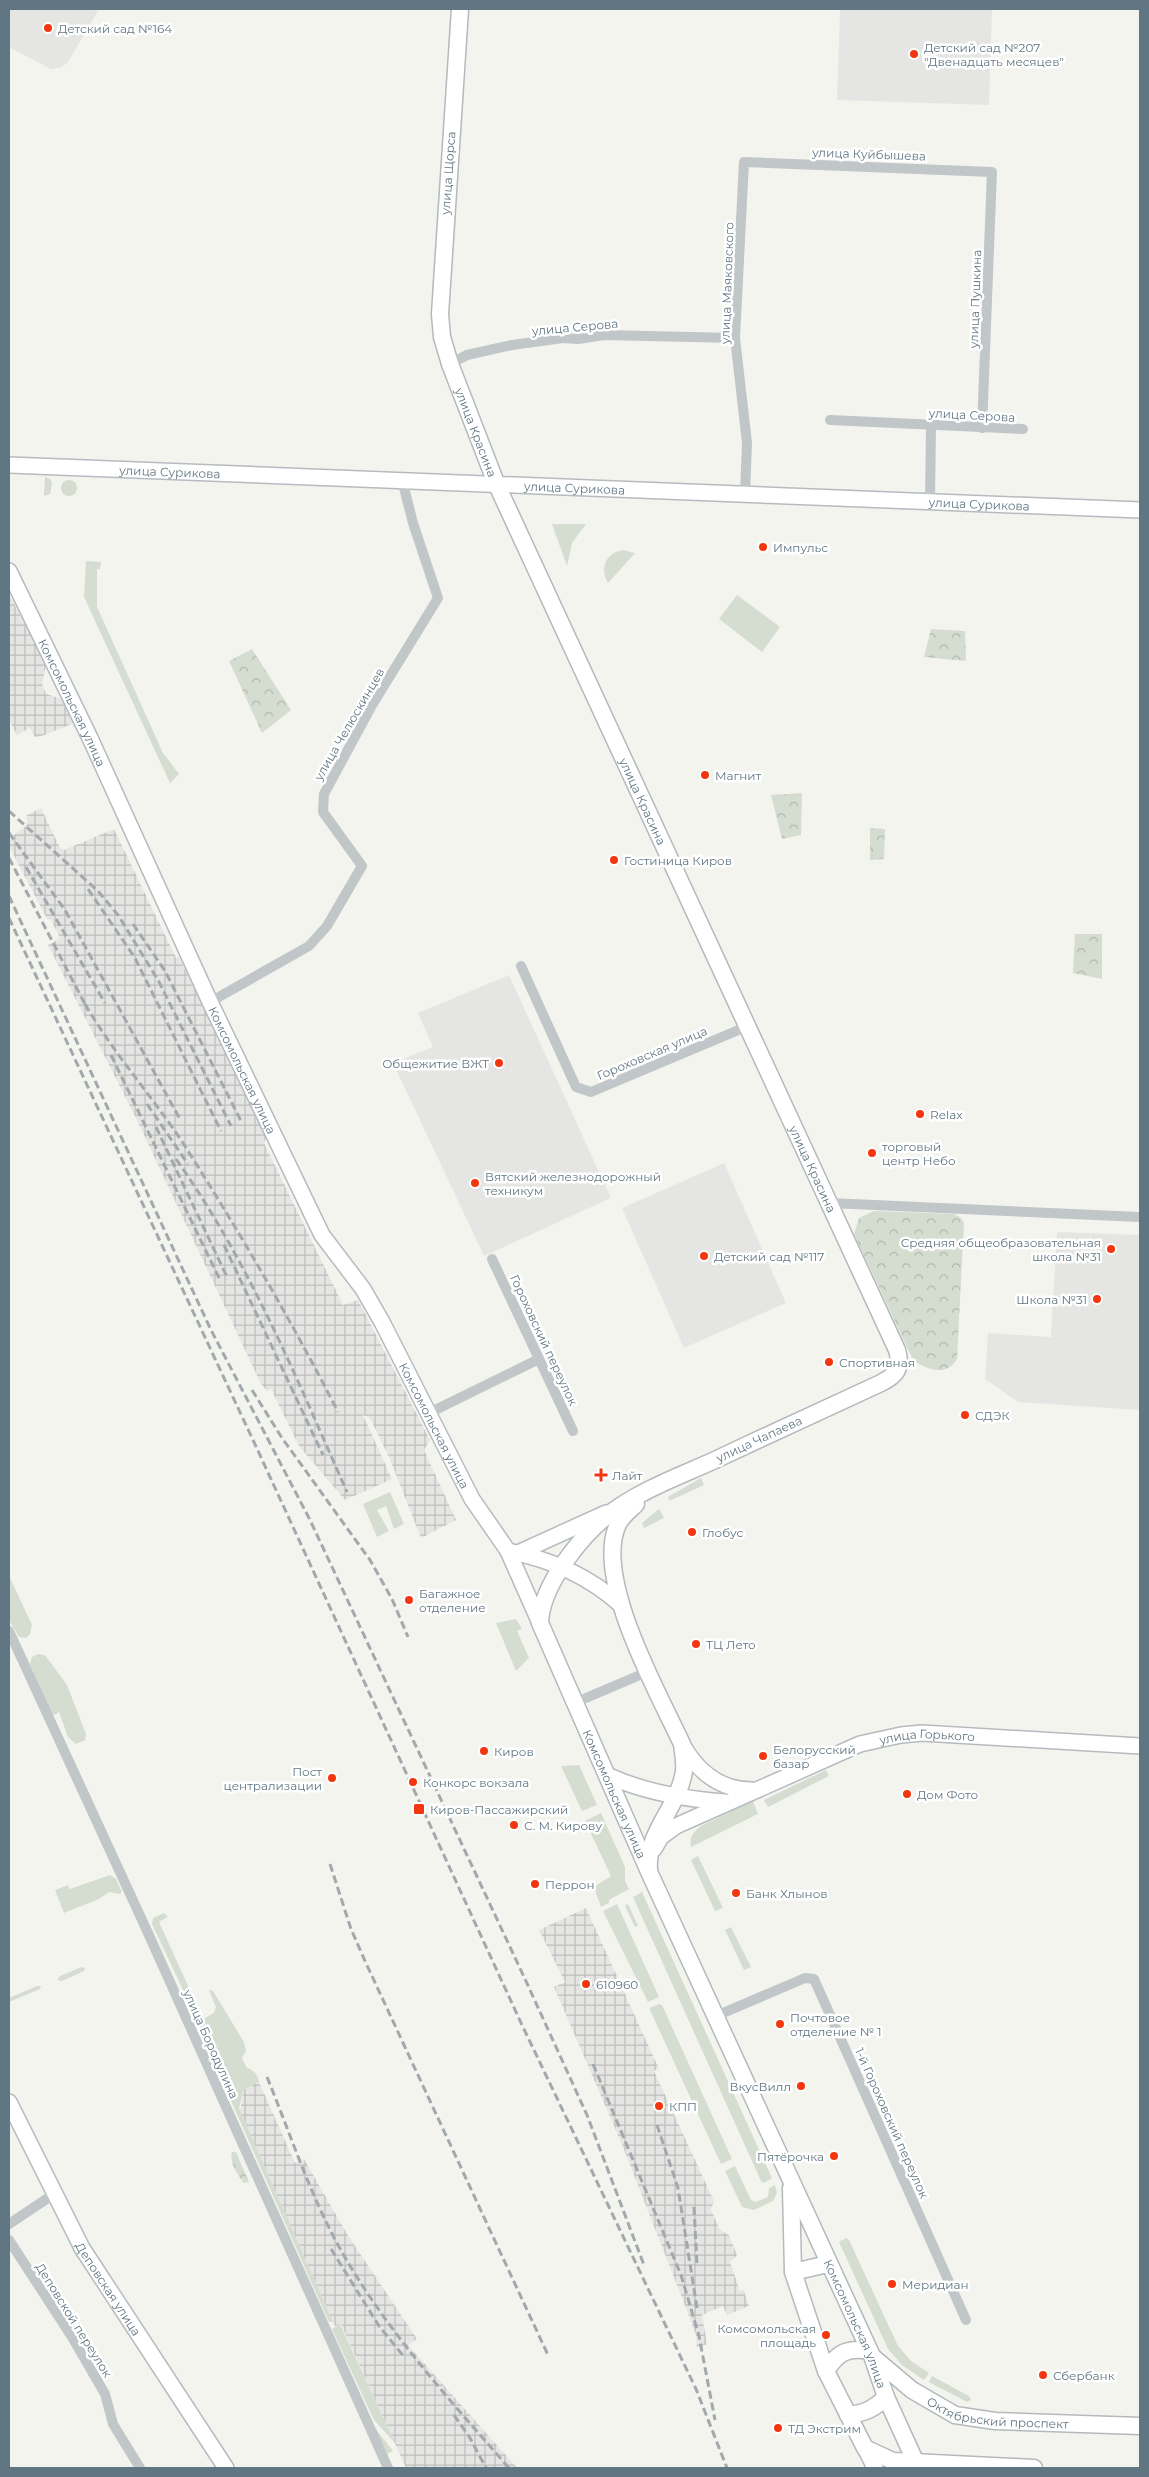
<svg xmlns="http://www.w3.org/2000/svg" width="1149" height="2477" viewBox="0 0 1149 2477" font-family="Montserrat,sans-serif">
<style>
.built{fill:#e5e5e3}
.industrial{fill:url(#industrial-grid)}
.green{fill:#d5dcd0}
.forest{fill:url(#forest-crowns)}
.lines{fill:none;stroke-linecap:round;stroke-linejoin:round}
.secondary-casing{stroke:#b5bbbf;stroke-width:18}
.primary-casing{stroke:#b4b9bc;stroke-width:19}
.street{stroke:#c1c6c8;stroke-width:10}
.secondary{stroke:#fff;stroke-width:15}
.primary{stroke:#fff;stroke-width:16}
.rail{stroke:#a1a9ad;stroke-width:3;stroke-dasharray:8 4;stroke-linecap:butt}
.poi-dot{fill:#f33610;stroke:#fff;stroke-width:2}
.labels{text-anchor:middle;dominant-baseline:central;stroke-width:5;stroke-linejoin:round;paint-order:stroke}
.poi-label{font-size:12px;fill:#607683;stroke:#fff;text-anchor:start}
.street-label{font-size:12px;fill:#607683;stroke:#fff}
</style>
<defs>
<pattern id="industrial-grid" width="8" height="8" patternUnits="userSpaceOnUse" patternTransform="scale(1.25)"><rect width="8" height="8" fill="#e5e5e3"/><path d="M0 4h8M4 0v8" fill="none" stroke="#bdbebd"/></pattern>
<pattern id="forest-crowns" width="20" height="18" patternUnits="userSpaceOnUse" patternTransform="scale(1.25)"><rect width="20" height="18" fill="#d5dcd0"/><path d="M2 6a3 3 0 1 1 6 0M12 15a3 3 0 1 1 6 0" fill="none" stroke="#b0b7ae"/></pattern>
</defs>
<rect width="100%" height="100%" fill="#f4f4ef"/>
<!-- built -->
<g class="built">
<path d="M9 9H99L68 62 60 68 51 69 9 47Z"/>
<path d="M840 9H992L989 105 837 100Z"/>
<path d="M509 975 611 1198 484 1256 393 1063 433 1047 418 1013Z"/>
<path d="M724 1163 786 1303 684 1348 622 1208Z"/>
<path d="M1057 1232 1140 1235V1410L1018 1402 985 1379 988 1333 1051 1337Z"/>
</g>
<!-- industrial -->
<g class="industrial">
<path d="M9 594 46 665 42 684 46 694 62 699 74 723 39 737H35L30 728 17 735 9 720Z"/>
<path d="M41 808 60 848 64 850 114 829 176 958 179 957 266 1137 264 1143 343 1305 358 1300 430 1440 424 1450 456 1520 421 1538 389 1457 370 1418 363 1415 392 1479 345 1500 299 1446 271 1389 267 1391 261 1384 137 1120 48 945 60 938 51 920 47 919 9 846V839L27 825V815Z"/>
<path d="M586 1908 659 2069 654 2071 714 2201 711 2210 720 2230 729 2235 737 2255 730 2262 740 2291 743 2289 749 2306 727 2315 723 2306 702 2315 707 2344 697 2348 696 2335 686 2308 621 2142 554 1987 565 1982 539 1930Z"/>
<path d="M259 2082 295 2163 304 2159 347 2234 417 2339 408 2345 517 2468H406L341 2324 335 2326 333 2322 240 2111 244 2089Z"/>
</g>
<!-- green -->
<g class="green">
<path d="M45 477 50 479 52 483 50 494 44 496Z"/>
<circle cx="69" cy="488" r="8"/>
<path d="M552 524H586L572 543 567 566Z"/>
<path d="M623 550 635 553 608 583C599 568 606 553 623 550Z"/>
<path d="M86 561 101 562 100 569H97V607L163 753 179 774 170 783 84 597Z"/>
<path d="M737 595 780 627 762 652 719 619Z"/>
<path d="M701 1478 704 1485 669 1501 668 1497Z"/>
<path d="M390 1492 404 1524 394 1529 386 1506 377 1510 389 1531 377 1537 363 1504Z"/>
<path d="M659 1509 664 1518 644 1528 642 1523Z"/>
<path d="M9 1576 32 1625 30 1634 26 1638 19 1637 9 1620Z"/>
<path d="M516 1619 522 1629 517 1631 529 1658 516 1671 496 1623Z"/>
<path d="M38 1654 45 1655 67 1685 86 1734 85 1740 76 1744 68 1737 59 1712 55 1715 52 1714 30 1664 32 1657Z"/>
<path d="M579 1765 597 1805 582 1811 561 1766Z"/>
<path d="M826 1770 829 1776 768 1807 764 1800Z"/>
<path d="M753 1801 758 1814 691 1847C689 1837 693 1832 701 1826Z"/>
<path d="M601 1813 625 1867V1881L629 1889 609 1900V1903L601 1907 594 1887 611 1876 585 1821Z"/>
<path d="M698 1856 723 1908 715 1911 691 1860Z"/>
<path d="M110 1875 116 1879 122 1892 119 1894 109 1892 99 1899 64 1913 55 1890 68 1885 70 1889Z"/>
<path d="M642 1892 772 2178 764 2183 761 2181 633 1897Z"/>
<path d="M617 1904 659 1997 648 2002 603 1911Z"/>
<path d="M628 1904 638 1926 635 1927 625 1906Z"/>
<path d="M164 1913 168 1917 159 1922 199 2010 194 2013 152 1924 153 1918Z"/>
<path d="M731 1927 751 1967 744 1970 725 1930Z"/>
<path d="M82 1967 85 1968 84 1971 62 1981 57 1980 60 1976Z"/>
<path d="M37 1986H41L40 1989 9 2002V1998Z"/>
<path d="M209 1990 213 1991 244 2042 246 2051 242 2058 247 2068C255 2071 257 2074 259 2082L244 2089 239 2108 333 2322H329L201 2033 199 2025 201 2020 214 2013 216 2007Z"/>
<path d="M659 2004 662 2005 732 2159 721 2164 650 2010V2008Z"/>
<path d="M735 2166 751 2200 756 2202 768 2197 769 2188 775 2185 777 2193 773 2201 754 2210 742 2207 725 2171Z"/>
<path d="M846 2238 849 2240 898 2346 911 2361 929 2373 924 2380 902 2365 888 2349 839 2242Z"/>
<path d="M340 2324 395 2443 374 2420 332 2329Z"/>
<path d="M932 2376 969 2396 971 2400 967 2402 929 2382Z"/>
<path d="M374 2427 393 2451 387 2454Z"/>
</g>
<!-- forest -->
<g class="forest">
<path d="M931 629 965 631 966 661 924 657Z"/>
<path d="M252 649 291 710 262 733 229 661Z"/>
<path d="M802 793 801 835 782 839 771 795Z"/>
<path d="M870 828 885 829 884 859 870 860Z"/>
<path d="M1075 934H1102V979L1073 973Z"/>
<path d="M874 1211 954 1214 960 1217 964 1223 957 1359C947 1377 927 1370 913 1360L854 1234 859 1218Z"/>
<path d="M232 2152H236L249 2182 244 2183C237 2175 229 2161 232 2152Z"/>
</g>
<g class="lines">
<defs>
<g id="secondary">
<path id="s1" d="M9 465 1140 510"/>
<path id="s2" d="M9 571 90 738 210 1002 322 1235 363 1289 382 1322 472 1499 508 1551 540 1623"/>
<path d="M508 1551C550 1559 589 1576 621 1605"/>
<path d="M518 1553 606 1513"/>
<path d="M682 1744C697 1771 720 1790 752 1790"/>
<path d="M607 1775C643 1792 685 1799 725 1802"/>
<path id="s3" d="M654 1849 661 1837 676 1826 860 1744 901 1735 922 1733 1140 1746"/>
<path id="s4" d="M9 2102 82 2248 226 2468"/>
<path d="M865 2448 875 2468"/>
</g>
<g id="primary">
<path id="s5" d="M460 9 440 314 442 337 450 364 496 483 897 1350C902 1368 897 1375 881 1383 825 1409 770 1434 715 1460 682 1475 646 1488 616 1509 585 1530 541 1584 540 1623L650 1874 872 2356 886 2397 916 2463"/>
<path d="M636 1504C630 1510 622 1516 618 1524 593 1578 658 1692 682 1744 683 1753 685 1762 684 1771 679 1807 646 1831 649 1870"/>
<path d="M791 2188 793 2272 826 2371 865 2448 893 2461 1034 2468"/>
<path d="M793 2272 828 2264"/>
<path id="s6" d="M874 2358 912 2390 955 2415 995 2421 1140 2426"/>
<path d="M826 2371C837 2353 847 2347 869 2351"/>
<path d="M848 2415C865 2413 874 2409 886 2397"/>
</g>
</defs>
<!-- secondary casing -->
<use href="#secondary" class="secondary-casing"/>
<!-- primary casing -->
<use href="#primary" class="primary-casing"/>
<!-- street -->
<g class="street">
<path d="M450 364 467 355 512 345 563 338 578 339 604 335 735 338"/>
<path d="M830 420 1023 429"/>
<path d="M745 494 747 443 735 338 744 162 992 172 982 428"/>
<path d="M930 501 931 425"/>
<path d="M521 966 576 1087 591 1092 748 1026"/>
<path d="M210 1002 309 946 327 926 362 866 323 812 324 794 371 707 438 598 413 523 402 480"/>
<path d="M830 1203 1140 1217"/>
<path d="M492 1259 573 1431"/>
<path d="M429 1413 539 1359"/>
<path d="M9 1631 148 1933 388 2468"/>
<path d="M586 1698 640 1675"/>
<path d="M716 2016 805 1978 814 1979 966 2320"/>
<path d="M9 2224 54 2194"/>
<path d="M9 2240 72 2337 105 2394 113 2424 140 2468"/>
</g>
<!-- secondary -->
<use href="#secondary" class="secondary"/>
<!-- primary -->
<use href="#primary" class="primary"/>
<!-- rail -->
<g class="rail">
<path d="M9 811 98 891 118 915 158 980 231 1126"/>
<path d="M9 833 65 910 181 1121"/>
<path d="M9 858 88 1010"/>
<path d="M26 867 105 1003"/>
<path d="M88 889 135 958 221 1131"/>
<path d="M9 896 211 1330 310 1520 525 1979 587 2115 644 2265"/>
<path d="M9 918 253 1440 522 2025 696 2389 727 2468"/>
<path d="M133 924 165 971 241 1121"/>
<path d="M85 1004C114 1054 152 1096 183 1143 239 1231 291 1320 338 1412"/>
<path d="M111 1055 221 1282"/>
<path d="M147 1104 188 1164"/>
<path d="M156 1127 228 1279"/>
<path d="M176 1159C249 1262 296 1377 347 1492"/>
<path d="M224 1245 323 1455"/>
<path d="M252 1390 282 1438 370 1560 392 1599 408 1637"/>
<path d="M330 1864 351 1929 365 1961 548 2355"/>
<path d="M593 2064 681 2275 699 2336 715 2420"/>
<path d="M267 2077C290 2133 309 2192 338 2245 384 2328 447 2397 509 2468"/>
<path d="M657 2125 678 2188 697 2308"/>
<path d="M694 2207 697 2265"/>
<path d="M331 2249 379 2326 405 2358"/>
<path d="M454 2415 470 2438 486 2468"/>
</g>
</g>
<!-- markers -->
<g class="poi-dot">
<circle cx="48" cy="28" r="5"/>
<circle cx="914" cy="54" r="5"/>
<circle cx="763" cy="547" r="5"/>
<circle cx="705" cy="775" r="5"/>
<circle cx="614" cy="860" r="5"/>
<circle cx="499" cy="1063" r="5"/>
<circle cx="920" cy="1114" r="5"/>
<circle cx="872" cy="1153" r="5"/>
<circle cx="475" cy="1183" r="5"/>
<circle cx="1111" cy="1249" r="5"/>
<circle cx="704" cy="1256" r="5"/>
<circle cx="1097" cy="1299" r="5"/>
<circle cx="829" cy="1362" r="5"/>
<circle cx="965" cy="1415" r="5"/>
<path d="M598.5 1467.5h5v5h5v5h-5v5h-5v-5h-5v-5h5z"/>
<circle cx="692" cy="1532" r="5"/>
<circle cx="409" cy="1600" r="5"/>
<circle cx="696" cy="1644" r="5"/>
<circle cx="484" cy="1751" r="5"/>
<circle cx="763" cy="1756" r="5"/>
<circle cx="332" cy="1778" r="5"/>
<circle cx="413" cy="1782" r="5"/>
<circle cx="907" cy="1794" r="5"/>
<rect x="413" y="1803" width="12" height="12" rx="2.5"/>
<circle cx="514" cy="1825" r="5"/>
<circle cx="535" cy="1884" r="5"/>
<circle cx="736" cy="1893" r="5"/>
<circle cx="586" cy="1984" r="5"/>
<circle cx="780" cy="2024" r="5"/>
<circle cx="801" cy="2086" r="5"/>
<circle cx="659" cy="2106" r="5"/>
<circle cx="834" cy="2156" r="5"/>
<circle cx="892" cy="2284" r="5"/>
<circle cx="826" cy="2335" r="5"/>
<circle cx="1043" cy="2375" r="5"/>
<circle cx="778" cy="2428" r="5"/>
</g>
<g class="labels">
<!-- poi labels -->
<g class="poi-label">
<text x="58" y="28">Детский сад №164</text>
<text x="924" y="47">Детский сад №207<tspan x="924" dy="14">"Двенадцать месяцев"</tspan></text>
<text x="773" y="547">Импульс</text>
<text x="715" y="775">Магнит</text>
<text x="624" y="860">Гостиница Киров</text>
<text x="489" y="1063" text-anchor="end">Общежитие ВЖТ</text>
<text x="930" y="1114">Relax</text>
<text x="882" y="1146">торговый<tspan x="882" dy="14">центр Небо</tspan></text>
<text x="485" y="1176">Вятский железнодорожный<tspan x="485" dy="14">техникум</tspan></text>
<text x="1101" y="1242" text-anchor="end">Средняя общеобразовательная<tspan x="1101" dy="14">школа №31</tspan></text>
<text x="714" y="1256">Детский сад №117</text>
<text x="1087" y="1299" text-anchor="end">Школа №31</text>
<text x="839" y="1362">Спортивная</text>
<text x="975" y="1415">СДЭК</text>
<text x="612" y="1475">Лайт</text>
<text x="702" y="1532">Глобус</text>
<text x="419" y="1593">Багажное<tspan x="419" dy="14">отделение</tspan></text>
<text x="706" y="1644">ТЦ Лето</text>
<text x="773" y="1749">Белорусский<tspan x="773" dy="14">базар</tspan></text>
<text x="494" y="1751">Киров</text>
<text x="322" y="1771" text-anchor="end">Пост<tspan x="322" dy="14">централизации</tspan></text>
<text x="423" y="1782">Конкорс вокзала</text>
<text x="917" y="1794">Дом Фото</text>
<text x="430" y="1809">Киров-Пассажирский</text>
<text x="524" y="1825">С. М. Кирову</text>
<text x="545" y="1884">Перрон</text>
<text x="746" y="1893">Банк Хлынов</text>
<text x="596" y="1984">610960</text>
<text x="790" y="2017">Почтовое<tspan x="790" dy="14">отделение № 1</tspan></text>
<text x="791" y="2086" text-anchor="end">ВкусВилл</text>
<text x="669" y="2106">КПП</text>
<text x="824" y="2156" text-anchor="end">Пятёрочка</text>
<text x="902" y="2284">Меридиан</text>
<text x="816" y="2328" text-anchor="end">Комсомольская<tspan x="816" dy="14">площадь</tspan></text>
<text x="1053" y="2375">Сбербанк</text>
<text x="788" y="2428">ТД Экстрим</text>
</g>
<!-- street labels -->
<g class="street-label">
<text transform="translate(869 154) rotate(2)">улица Куйбышева</text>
<text transform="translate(448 173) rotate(-86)">улица Щорса</text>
<text transform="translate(727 283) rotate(-88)">улица Маяковского</text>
<text transform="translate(975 299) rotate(-88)">улица Пушкина</text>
<text transform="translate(575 327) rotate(-5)">улица Серова</text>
<text transform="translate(972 415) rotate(3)">улица Серова</text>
<text stroke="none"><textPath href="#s5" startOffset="430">улица Красина</textPath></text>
<text stroke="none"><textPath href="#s1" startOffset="161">улица Сурикова</textPath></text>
<text stroke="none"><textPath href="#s1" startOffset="566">улица Сурикова</textPath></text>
<text stroke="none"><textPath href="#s1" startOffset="971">улица Сурикова</textPath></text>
<text stroke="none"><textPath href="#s2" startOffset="146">Комсомольская улица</textPath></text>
<text transform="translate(349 724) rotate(-60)">улица Челюскинцев</text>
<text stroke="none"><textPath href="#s5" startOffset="835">улица Красина</textPath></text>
<text transform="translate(652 1053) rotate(-23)">Гороховская улица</text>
<text stroke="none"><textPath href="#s2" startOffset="551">Комсомольская улица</textPath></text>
<text stroke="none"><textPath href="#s5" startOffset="1240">улица Красина</textPath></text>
<text transform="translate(544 1340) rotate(65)">Гороховский переулок</text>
<text stroke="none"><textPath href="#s2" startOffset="956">Комсомольская улица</textPath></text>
<text transform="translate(759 1439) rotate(-25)">улица Чапаева</text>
<text stroke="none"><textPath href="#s3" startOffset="302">улица Горького</textPath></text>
<text stroke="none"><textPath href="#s5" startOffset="2102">Комсомольская улица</textPath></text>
<text transform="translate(211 2044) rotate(66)">улица Бородулина</text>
<text transform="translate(892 2123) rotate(66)">1-й Гороховский переулок</text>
<text stroke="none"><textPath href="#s4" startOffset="212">Деповская улица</textPath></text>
<text transform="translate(74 2320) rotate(58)">Деповской переулок</text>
<text stroke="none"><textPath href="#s5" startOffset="2684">Комсомольская улица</textPath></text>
<text stroke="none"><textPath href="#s6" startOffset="141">Октябрьский проспект</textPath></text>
</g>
</g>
<!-- border -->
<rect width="1149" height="2477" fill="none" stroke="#607683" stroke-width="20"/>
</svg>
